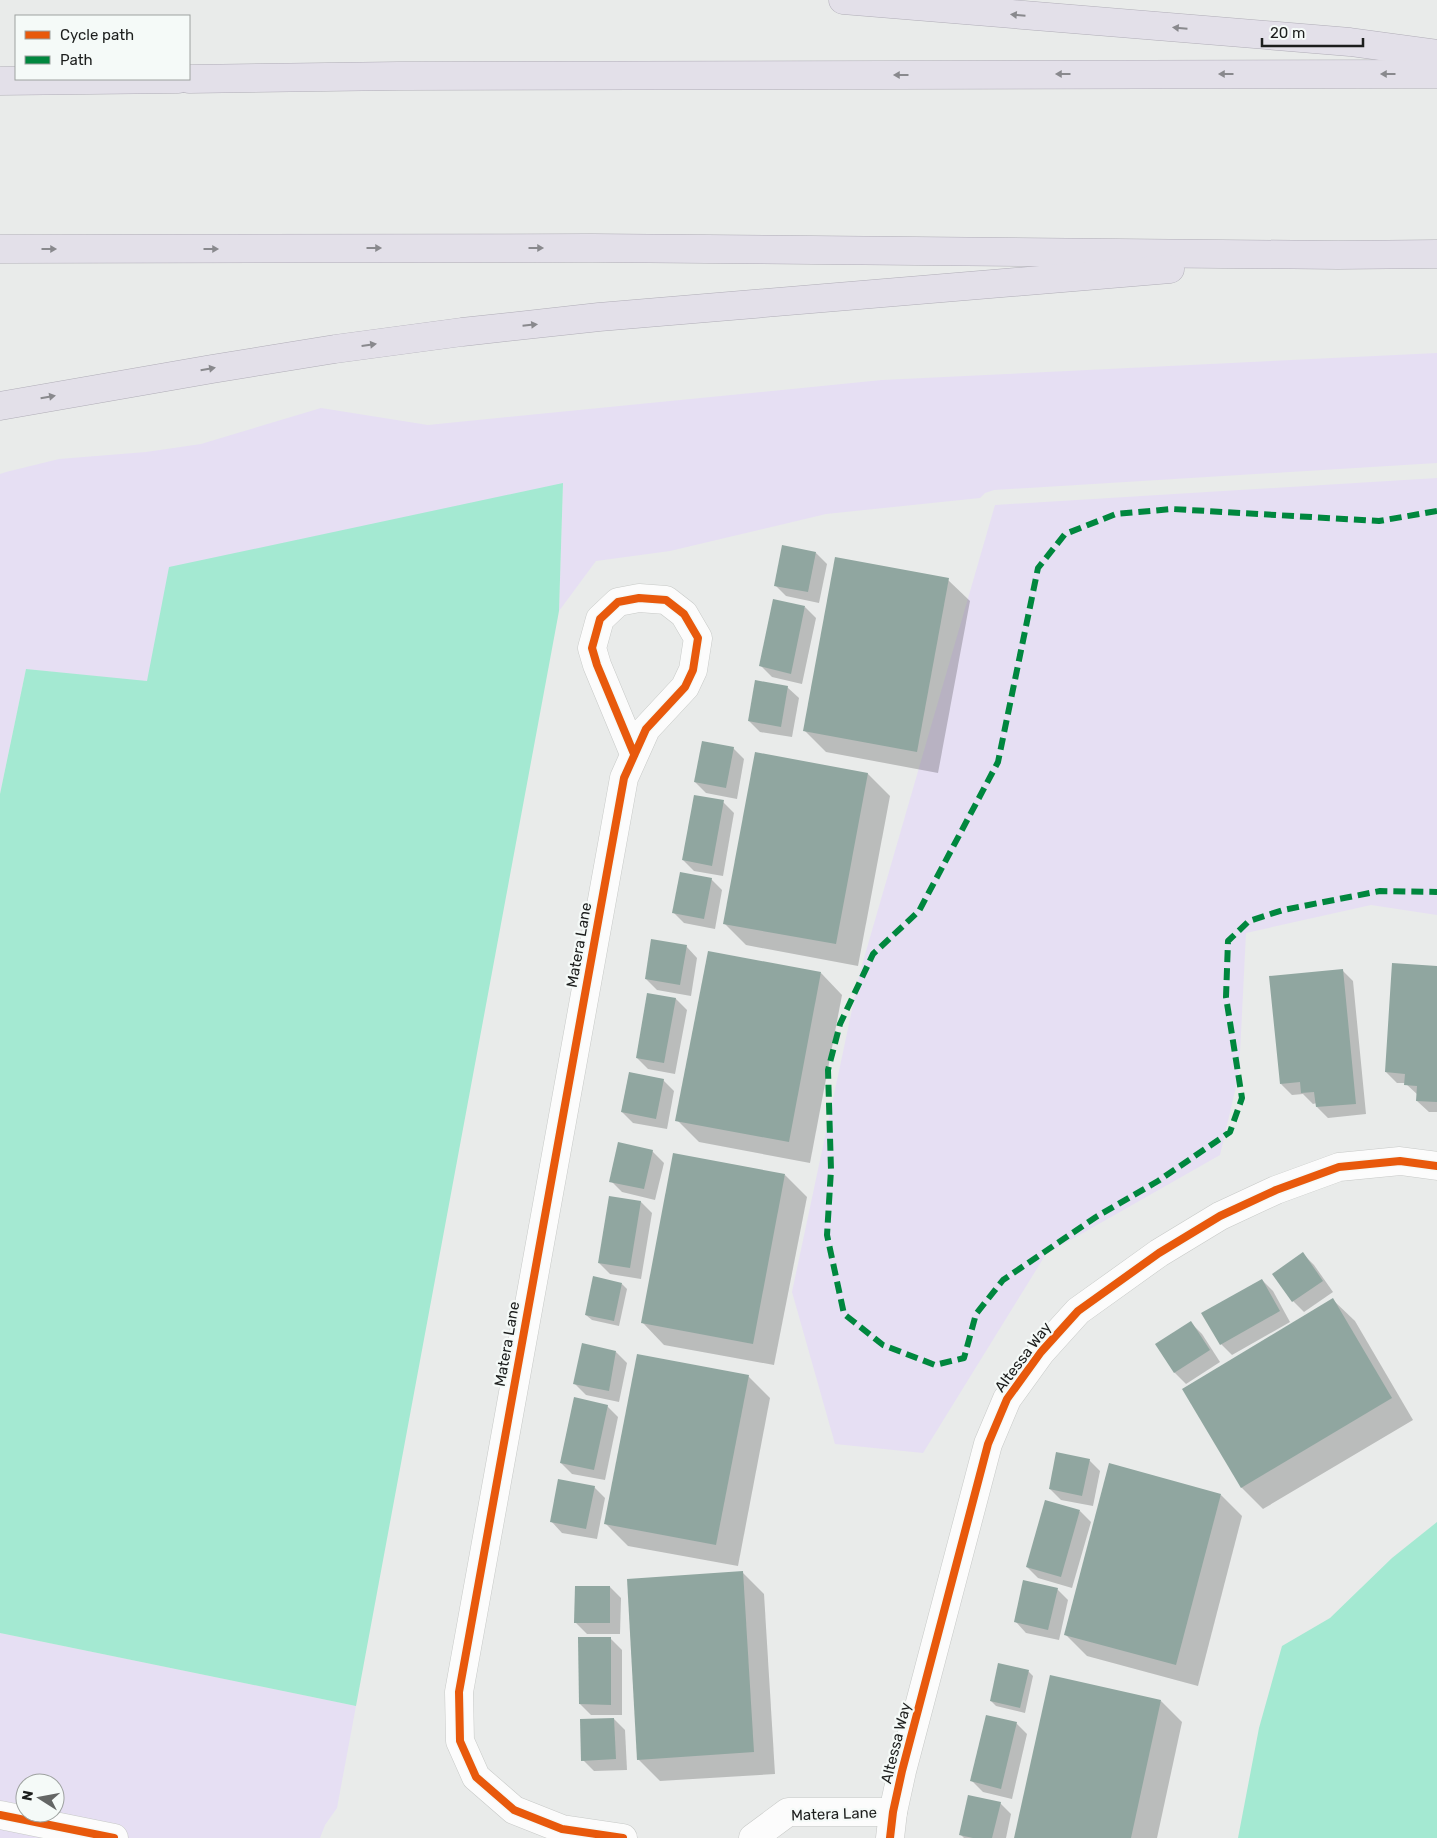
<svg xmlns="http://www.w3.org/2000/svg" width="1437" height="1838" viewBox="0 0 1437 1838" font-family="Rubik,sans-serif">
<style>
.green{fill:#e6dff3;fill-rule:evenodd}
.water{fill:#a4e9d2}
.shadow{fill:#0003}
.building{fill:#90a6a0}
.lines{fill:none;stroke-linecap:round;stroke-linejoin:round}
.minor-casing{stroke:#c7c9c7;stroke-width:29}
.highway-casing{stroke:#b0adb7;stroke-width:29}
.minor{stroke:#fcfcfc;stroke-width:28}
.highway{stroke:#e3e0e9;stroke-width:28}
.quiet{stroke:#00873e;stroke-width:6;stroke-dasharray:12 6;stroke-linecap:butt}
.cycleway-casing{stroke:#f5faf8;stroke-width:11}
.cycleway{stroke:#e8590c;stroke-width:8}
.oneway{fill:#89898d}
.labels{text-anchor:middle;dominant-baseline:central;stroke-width:4.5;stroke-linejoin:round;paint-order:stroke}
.street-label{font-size:15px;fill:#1c1e1d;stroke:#f5faf8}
</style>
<rect width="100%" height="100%" fill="#e9ebea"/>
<!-- green -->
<g class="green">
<path d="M1437 353V463L994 490 985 493 980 498 826 514 670 551 596 561 559 611 563 484 147 682 26 669 0 794V474L6 472 59 459 146 452 201 444 321 408 428 425 882 380Z"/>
<path d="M1437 478V915L1371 905 1246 933 1239 1074 1220 1155 1046 1254 923 1453 835 1444 792 1292 860 972 995 505Z"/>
<path d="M0 1633 356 1706 337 1808 325 1825 320 1838H0ZM25 1783H55V1813H25Z"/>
</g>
<!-- water -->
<g class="water">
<path d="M563 483 559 611 356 1706 0 1633V794L26 669 147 681 169 567Z"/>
<path d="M1437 1522V1838H1238L1259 1728 1282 1646 1330 1618 1392 1558Z"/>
</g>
<!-- shadow -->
<g class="shadow">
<path d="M816 553 827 564 819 603 786 596 775 585Z"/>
<path d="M948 580 970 601 938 773 826 752 804 730Z"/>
<path d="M805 607 816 618 802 684 772 677 761 666Z"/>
<path d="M787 687 799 698 792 737 760 732 749 721Z"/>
<path d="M733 748 744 759 737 799 706 793 695 782Z"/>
<path d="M756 754 868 774 890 796 858 966 746 945 724 923Z"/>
<path d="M723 802 734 813 723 876 694 871 683 860Z"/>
<path d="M711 879 722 890 715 929 684 923 673 912Z"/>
<path d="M686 946 697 958 691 996 657 990 646 979Z"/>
<path d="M1437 968V1112H1429L1417 1101 1418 1095 1405 1083H1397L1386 1072Z"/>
<path d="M1342 970 1353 981 1366 1114 1328 1118 1317 1107V1103L1313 1104 1303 1094 1292 1095 1281 1084Z"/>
<path d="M821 973 842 995 810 1163 699 1142 677 1120Z"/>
<path d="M648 994 676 999 687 1010 675 1074 648 1069 637 1058Z"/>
<path d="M663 1080 674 1091 667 1129 633 1123 622 1112Z"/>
<path d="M652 1151 664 1163 655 1200 622 1192 611 1181Z"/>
<path d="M785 1175 807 1197 774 1365 664 1345 643 1323Z"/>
<path d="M610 1197 641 1202 652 1213 641 1279 610 1274 599 1263Z"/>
<path d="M1303 1254 1314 1265 1333 1292 1304 1312 1293 1301Z"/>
<path d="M1262 1280 1273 1291 1290 1322 1232 1355 1221 1344Z"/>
<path d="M622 1284 627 1289 619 1326 592 1320 586 1315Z"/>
<path d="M1333 1300 1355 1321 1413 1420 1263 1509 1242 1488 1183 1389Z"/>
<path d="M1191 1323 1202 1334 1220 1362 1186 1384 1175 1373 1157 1344Z"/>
<path d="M616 1352 627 1363 619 1402 586 1395 575 1384Z"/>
<path d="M748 1376 770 1398 738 1566 628 1546 606 1524Z"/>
<path d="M607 1406 618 1417 605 1480 572 1474 561 1463Z"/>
<path d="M1089 1460 1100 1471 1093 1506 1061 1500 1050 1489Z"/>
<path d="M594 1487 605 1498 597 1539 562 1533 551 1521Z"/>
<path d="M1221 1495 1242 1516 1198 1686 1087 1656 1065 1634Z"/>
<path d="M1080 1511 1091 1522 1072 1588 1038 1578 1027 1567Z"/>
<path d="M743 1573 764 1594 775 1774 660 1781 638 1759Z"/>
<path d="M610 1587 621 1598 620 1634H587L576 1623Z"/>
<path d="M1057 1589 1068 1600 1059 1640 1026 1633 1015 1621Z"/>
<path d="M611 1639 622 1650V1715H591L580 1704Z"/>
<path d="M1028 1671 1033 1676 1025 1713 996 1706 991 1701Z"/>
<path d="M1161 1701 1182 1722 1157 1838H1016Z"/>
<path d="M614 1719 625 1730 627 1770 594 1771 583 1760Z"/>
<path d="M1016 1723 1027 1734 1012 1799 983 1792 972 1781Z"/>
<path d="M1000 1803 1011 1814 1006 1838H964L960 1834Z"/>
</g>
<!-- building -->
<g class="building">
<path d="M782 545 816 552 808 592 774 586Z"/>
<path d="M835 557 949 578 917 752 803 731Z"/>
<path d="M773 599 805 606 791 674 759 666Z"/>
<path d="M755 680 788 686 781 727 748 721Z"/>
<path d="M702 741 734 747 726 788 694 782Z"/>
<path d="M755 752 868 773 836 944 723 924Z"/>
<path d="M694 795 724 800 712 866 682 860Z"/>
<path d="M680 872 712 878 704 919 672 913Z"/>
<path d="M651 939 687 945 680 985 645 979Z"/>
<path d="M708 951 821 972 789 1142 675 1121Z"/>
<path d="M1392 963 1437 966V1102L1416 1101 1417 1086 1404 1085 1405 1074 1385 1072Z"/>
<path d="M1343 969 1356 1104 1316 1107 1314 1092 1301 1093 1300 1082 1280 1084 1269 976Z"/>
<path d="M647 993 676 998 664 1063 636 1058Z"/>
<path d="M629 1072 664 1079 656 1119 621 1112Z"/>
<path d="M618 1142 653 1150 644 1189 609 1182Z"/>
<path d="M673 1153 785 1174 753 1344 641 1323Z"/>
<path d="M609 1196 641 1201 630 1268 598 1263Z"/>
<path d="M1303 1252 1323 1281 1292 1302 1272 1274Z"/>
<path d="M593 1276 622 1283 614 1321 585 1315Z"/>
<path d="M1262 1279 1280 1311 1220 1345 1201 1313Z"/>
<path d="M1333 1298 1392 1398 1241 1488 1182 1389Z"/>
<path d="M1191 1321 1210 1350 1174 1373 1155 1344Z"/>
<path d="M582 1343 616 1351 609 1391 573 1384Z"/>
<path d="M637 1354 749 1375 716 1545 604 1524Z"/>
<path d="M574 1397 608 1405 594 1470 560 1463Z"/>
<path d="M1056 1452 1090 1459 1082 1496 1049 1489Z"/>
<path d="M1109 1463 1221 1494 1176 1665 1064 1635Z"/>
<path d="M558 1479 595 1486 586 1529 550 1522Z"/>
<path d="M1045 1500 1080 1510 1061 1577 1026 1567Z"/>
<path d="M743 1571 754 1752 637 1760 627 1579Z"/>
<path d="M1023 1580 1058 1588 1048 1630 1014 1622Z"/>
<path d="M575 1586H610V1623H574Z"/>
<path d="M578 1637H611V1705L579 1704Z"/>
<path d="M998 1663 1029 1670 1020 1708 990 1701Z"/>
<path d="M1050 1675 1161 1700 1131 1838H1014Z"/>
<path d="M986 1715 1017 1722 1001 1789 970 1781Z"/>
<path d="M614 1718 616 1759 581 1761 580 1719Z"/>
<path d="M968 1795 1001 1802 992 1838H973L959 1835Z"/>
</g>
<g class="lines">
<defs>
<g id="minor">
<path d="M0 1815 114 1838"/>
<path d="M623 1838 562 1829 514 1810 476 1777 460 1741 459 1692 624 778 646 729 685 687 693 670 698 638 684 614 666 600 639 598 618 602 600 619 592 648 597 665 634 754"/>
<path d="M753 1838 788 1812H893"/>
<path d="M890 1838 893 1812 902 1771 988 1444 1007 1399 1041 1352 1078 1311 1159 1253 1220 1216 1276 1190 1339 1167 1400 1161 1437 1166"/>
</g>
<g id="highway">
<path d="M843 0 1350 42 1437 54"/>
<path d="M189 79 398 76 1437 74"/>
<path d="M0 81 178 79"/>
<path d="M0 249 592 248 1338 255 1437 254"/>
<path d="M0 406 212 369 335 349 462 332 599 317 1170 269"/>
</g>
</defs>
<!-- minor casing -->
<use href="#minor" class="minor-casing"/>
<!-- highway casing -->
<use href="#highway" class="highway-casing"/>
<!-- minor -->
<use href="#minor" class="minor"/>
<!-- highway -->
<use href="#highway" class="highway"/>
<!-- quiet -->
<path class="quiet" d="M1437 511 1379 521 1172 509 1116 514 1065 534 1038 568 998 762 919 911 873 954 840 1024 828 1070 831 1170 827 1235 844 1314 883 1345 935 1365 964 1358 976 1314 1003 1280 1096 1217 1158 1181 1230 1132 1242 1098 1226 997 1228 941 1249 921 1283 910 1380 891 1437 892"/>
<defs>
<g id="cycleway">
<path d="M0 1815 114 1838"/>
<path d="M623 1838 562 1829 514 1810 476 1777 460 1741 459 1692 624 778 646 729 685 687 693 670 698 638 684 614 666 600 639 598 618 602 600 619 592 648 597 665 634 754"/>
<path d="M890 1838 893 1812 902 1771 988 1444 1007 1399 1041 1352 1078 1311 1159 1253 1220 1216 1276 1190 1339 1167 1400 1161 1437 1166"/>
</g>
</defs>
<!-- cycleway casing -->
<use href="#cycleway" class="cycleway-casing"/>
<!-- cycleway -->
<use href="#cycleway" class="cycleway"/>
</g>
<!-- one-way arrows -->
<defs><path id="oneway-solid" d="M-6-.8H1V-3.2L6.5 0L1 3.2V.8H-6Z" transform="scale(1.25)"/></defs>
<g class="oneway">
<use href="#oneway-solid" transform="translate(1018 15) rotate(-175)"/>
<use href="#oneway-solid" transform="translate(1180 28) rotate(-175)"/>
<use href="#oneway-solid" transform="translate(1063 74) rotate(180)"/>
<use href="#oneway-solid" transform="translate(1226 74) rotate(180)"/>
<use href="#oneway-solid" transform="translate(1388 74) rotate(180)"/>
<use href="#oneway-solid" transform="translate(901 75) rotate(180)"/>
<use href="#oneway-solid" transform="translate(374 248)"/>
<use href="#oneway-solid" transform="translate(536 248)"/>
<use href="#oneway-solid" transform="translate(49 249)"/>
<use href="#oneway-solid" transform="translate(211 249)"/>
<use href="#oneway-solid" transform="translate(530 325) rotate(-6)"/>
<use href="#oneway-solid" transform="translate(369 345) rotate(-8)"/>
<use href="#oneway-solid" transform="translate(208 369) rotate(-10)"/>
<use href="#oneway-solid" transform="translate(48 397) rotate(-10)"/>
</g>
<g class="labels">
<!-- street labels -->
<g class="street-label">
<text transform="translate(579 945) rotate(-80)">Matera Lane</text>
<text transform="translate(507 1344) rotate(-80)">Matera Lane</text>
<text transform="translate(1023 1357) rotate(-53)">Altessa Way</text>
<text transform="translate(896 1743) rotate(-76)">Altessa Way</text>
<text transform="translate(834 1814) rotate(-2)">Matera Lane</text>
</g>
</g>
<!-- legend -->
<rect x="15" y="15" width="175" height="65" fill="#f5faf8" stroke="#9ea2a0"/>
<rect x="25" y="31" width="25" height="8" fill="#e8590c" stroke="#9ea2a0"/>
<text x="60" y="40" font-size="15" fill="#1c1e1d">Cycle path</text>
<rect x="25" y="56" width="25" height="8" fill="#00873e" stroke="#9ea2a0"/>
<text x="60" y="65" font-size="15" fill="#1c1e1d">Path</text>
<!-- north arrow -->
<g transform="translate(40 1798) rotate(281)"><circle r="24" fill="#f5faf8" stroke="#9ea2a0"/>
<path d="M0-4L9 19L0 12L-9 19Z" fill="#646665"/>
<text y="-8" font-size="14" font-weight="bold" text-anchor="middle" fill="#1c1e1d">N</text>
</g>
<!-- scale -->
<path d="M1262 38v8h101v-8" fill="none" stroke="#1c1e1d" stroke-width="2.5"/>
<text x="1270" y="38" font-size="15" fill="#1c1e1d" stroke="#f5faf8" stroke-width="4" paint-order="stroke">20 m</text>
</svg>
